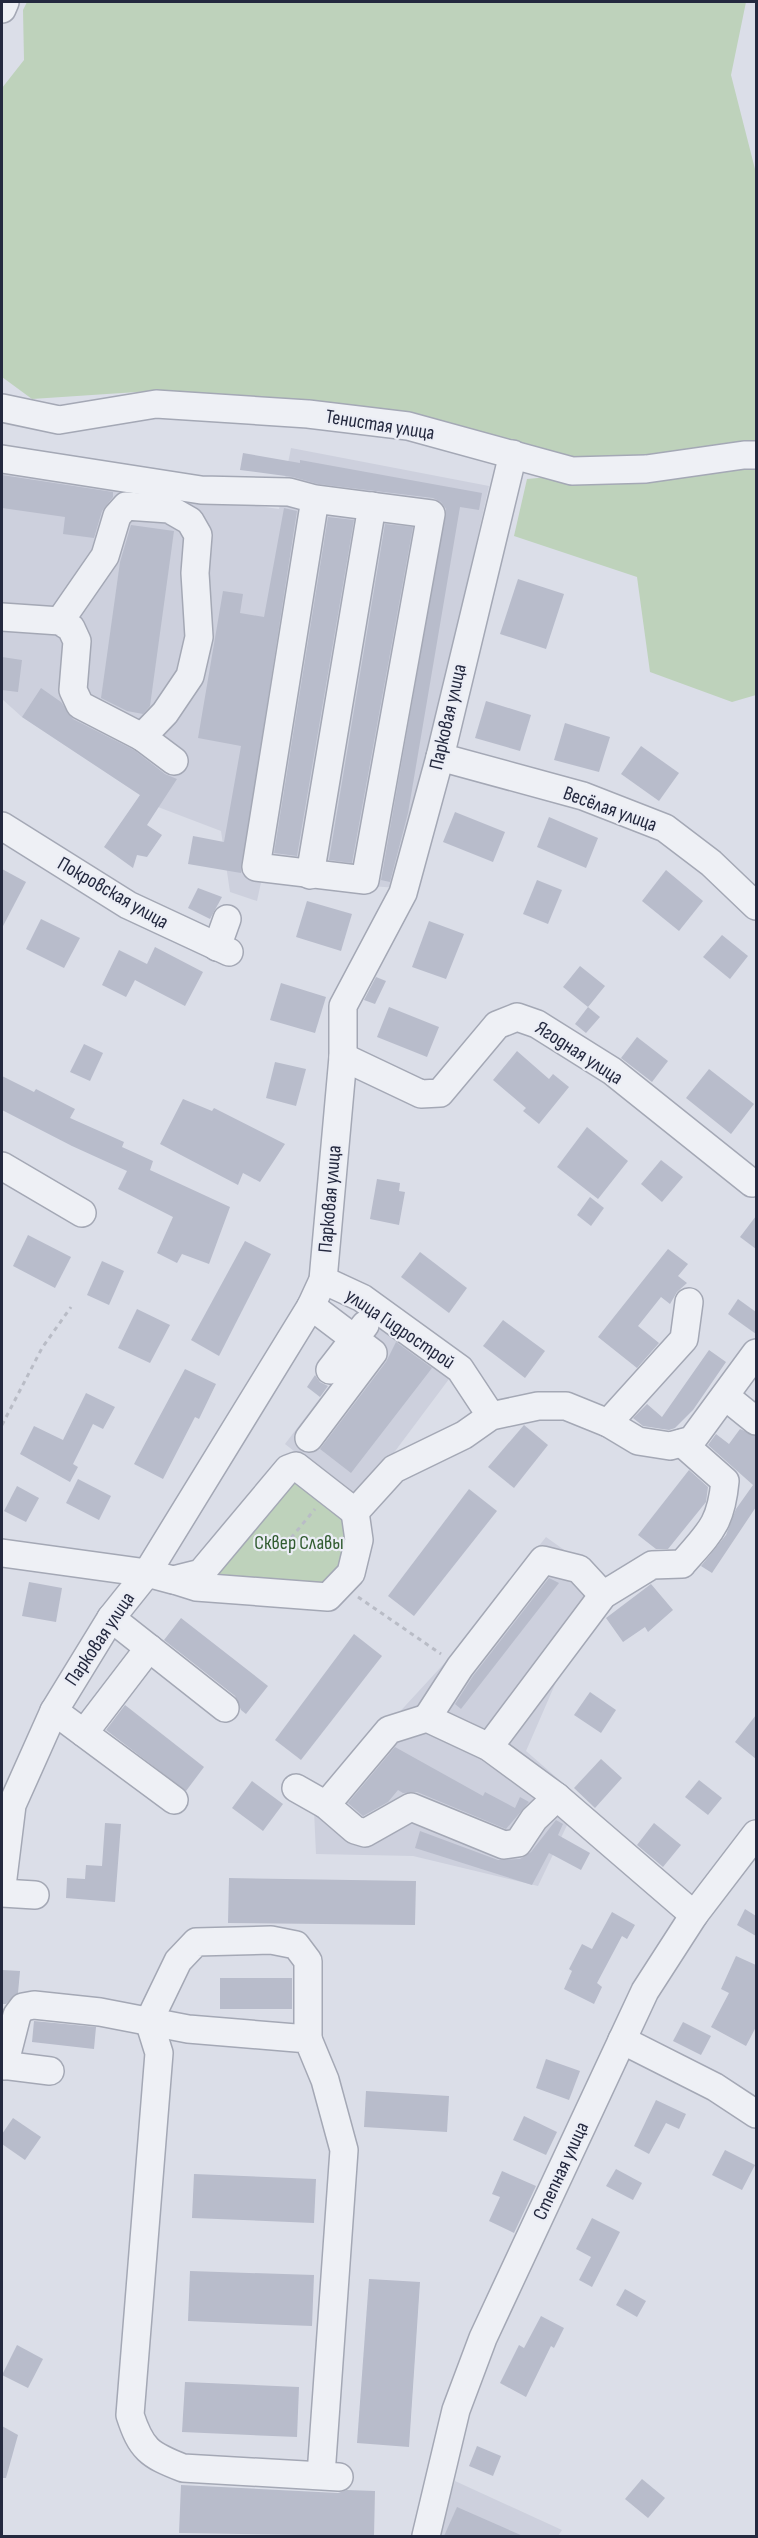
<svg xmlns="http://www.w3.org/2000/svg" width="758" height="2538" viewBox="0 0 758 2538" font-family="'Sofia Sans Condensed',sans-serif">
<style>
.built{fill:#cdd0dd}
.green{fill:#bed2bb}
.building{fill:#b8bccb}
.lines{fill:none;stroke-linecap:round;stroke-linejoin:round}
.minor-casing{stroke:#a4a8b5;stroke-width:30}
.path{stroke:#b9bcc6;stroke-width:3;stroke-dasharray:4.5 4.5;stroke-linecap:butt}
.minor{stroke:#eef0f5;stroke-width:27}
.labels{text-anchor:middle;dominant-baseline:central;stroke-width:4.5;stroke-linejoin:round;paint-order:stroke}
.street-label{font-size:20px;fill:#24293f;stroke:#ebedf5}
.park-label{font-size:20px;fill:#315c30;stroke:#ebedf5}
</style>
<rect width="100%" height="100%" fill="#dbdee8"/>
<!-- built -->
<g class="built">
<path d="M291 448 489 486 398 888 262 878 257 901 230 892 221 831 158 807 22 717 2 699V470L279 509Z"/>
<path d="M382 1317 455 1371 363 1494 352 1496 285 1444Z"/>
<path d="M546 1537 623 1592 563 1666 526 1751 580 1798 538 1886 413 1856 316 1854 314 1810 324 1794 452 1655Z"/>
<path d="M455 2481 562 2530 558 2536H438Z"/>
</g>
<!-- green -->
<g class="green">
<path d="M27 2H746L731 75 756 173V445L650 460 564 459 407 415 152 391 32 399 2 377V88L24 60 23 10Z"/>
<path d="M756 458V695L732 702 650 672 637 577 514 536 527 479Z"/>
<path d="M294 1482 349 1523 345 1570 326 1591 226 1582 215 1568Z"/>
</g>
<!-- building -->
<g class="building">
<path d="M243 453 300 463V460L482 493 479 510 460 507 408 813 390 882 381 880 446 509 441 502 433 498 318 484 293 477 240 470Z"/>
<path d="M2 475 113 492V497L102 511 94 538 63 534 65 517 2 508Z"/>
<path d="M284 508 297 511 241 873 188 864 193 836 224 842 241 746 198 738 223 591 243 594 240 613 264 617Z"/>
<path d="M328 517 354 520 297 856 274 853Z"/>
<path d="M385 524 413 527 352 863 329 860Z"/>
<path d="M131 525 174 531 150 706 143 714 127 711 101 698 120 562Z"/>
<path d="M518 579 564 594 546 649 500 634Z"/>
<path d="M2 657 22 660 18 692 2 690Z"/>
<path d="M41 688 61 702 73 719 134 750 165 774 177 779 147 825 162 835 147 857 137 855 133 868 104 847 140 795 22 717Z"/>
<path d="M486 701 531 715 520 751 475 738Z"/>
<path d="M565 723 610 737 599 772 554 760Z"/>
<path d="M641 746 679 773 659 801 621 774Z"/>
<path d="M455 812 505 832 493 862 443 842Z"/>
<path d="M549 817 598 838 586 868 537 847Z"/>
<path d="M2 869 26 882 2 928Z"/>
<path d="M666 870 703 901 679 931 642 901Z"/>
<path d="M537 880 562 890 548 924 523 914Z"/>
<path d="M198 888 222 897 210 919 188 908Z"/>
<path d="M307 901 352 914 341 951 296 937Z"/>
<path d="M41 919 80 938 64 968 26 949Z"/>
<path d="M429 921 464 934 446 979 412 967Z"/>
<path d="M722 935 748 956 730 979 703 957Z"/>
<path d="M155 947 203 972 185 1006 135 980 126 997 102 985 119 950 147 964Z"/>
<path d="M580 966 605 986 588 1007 563 987Z"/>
<path d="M376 977 386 981 375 1004 364 1000Z"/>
<path d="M281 983 326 997 315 1033 270 1020Z"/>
<path d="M389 1007 439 1027 427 1057 377 1037Z"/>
<path d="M588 1007 600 1017 586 1033 575 1024Z"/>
<path d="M637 1037 668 1061 652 1082 621 1058Z"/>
<path d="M84 1044 103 1053 90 1081 70 1072Z"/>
<path d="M517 1051 549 1079 553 1074 569 1087 539 1124 523 1111 526 1108 493 1080Z"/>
<path d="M275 1062 306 1069 296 1106 266 1098Z"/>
<path d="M709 1069 754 1104 731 1134 686 1098Z"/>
<path d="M2 1076 34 1092 36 1089 75 1109 70 1118 124 1142 122 1147 153 1161 150 1170 230 1207 209 1264 182 1254 177 1263 157 1253 173 1217 118 1189 127 1171 72 1146 2 1110Z"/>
<path d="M183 1099 212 1111 214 1108 285 1144 260 1182 243 1173 238 1185 160 1144Z"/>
<path d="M587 1127 628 1161 598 1199 557 1167Z"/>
<path d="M661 1160 683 1177 662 1202 641 1184Z"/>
<path d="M377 1179 400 1183 399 1191 405 1192 399 1225 370 1219Z"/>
<path d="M590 1197 604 1208 591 1226 577 1215Z"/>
<path d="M756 1216V1249L740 1237Z"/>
<path d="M28 1235 71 1257 55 1288 13 1266Z"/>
<path d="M245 1241 271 1254 219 1356 191 1340Z"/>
<path d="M668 1249 688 1264 678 1276 687 1283 677 1292 670 1304 661 1297 638 1326 659 1343 637 1368 598 1337Z"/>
<path d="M420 1252 467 1288 449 1313 401 1277Z"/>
<path d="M102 1261 124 1271 109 1305 87 1295Z"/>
<path d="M738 1299 756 1312V1334L728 1314Z"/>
<path d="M137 1309 170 1325 150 1363 118 1348Z"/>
<path d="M503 1320 545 1351 525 1378 483 1346Z"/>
<path d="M396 1342 432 1368 351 1473 320 1449 386 1362Z"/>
<path d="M709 1350 726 1362 693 1410 675 1428 669 1430 643 1426 633 1418 647 1404 662 1417Z"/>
<path d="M185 1369 216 1384 199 1419 195 1417 163 1479 134 1464Z"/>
<path d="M315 1375 320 1382 328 1386 320 1397 307 1387Z"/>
<path d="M86 1393 115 1407 103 1429 93 1424 73 1464 78 1467 70 1482 20 1454 34 1426 63 1440Z"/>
<path d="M524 1425 548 1445 514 1488 488 1467Z"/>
<path d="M740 1429 756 1436V1507L712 1573 701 1566 726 1535 736 1509 753 1485 708 1445 716 1434 729 1444Z"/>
<path d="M689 1470 708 1487 706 1502 668 1549H656L638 1535Z"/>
<path d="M78 1479 111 1496 99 1520 66 1503Z"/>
<path d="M17 1486 39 1498 26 1522 4 1511Z"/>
<path d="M469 1489 497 1511 414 1616 388 1596Z"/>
<path d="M549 1578 559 1583 461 1709 455 1704 473 1676Z"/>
<path d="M29 1582 62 1588 56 1622 22 1616Z"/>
<path d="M651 1584 673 1610 648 1632 645 1627 623 1642 606 1618Z"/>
<path d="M181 1618 268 1686 246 1714 241 1710 235 1696 164 1640Z"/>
<path d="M354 1634 382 1656 301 1760 275 1740Z"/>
<path d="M590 1692 616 1710 601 1733 574 1715Z"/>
<path d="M125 1705 204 1767 186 1791 106 1730Z"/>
<path d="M756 1715V1759L735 1742Z"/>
<path d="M395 1747 483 1796 485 1792 515 1808 520 1797 529 1802 506 1829 417 1792 403 1793 398 1790 388 1802 363 1816 348 1803Z"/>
<path d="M601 1759 622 1778 595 1808 574 1788Z"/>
<path d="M699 1780 722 1798 708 1815 685 1797Z"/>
<path d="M252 1781 283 1804 263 1831 232 1808Z"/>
<path d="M556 1820 563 1824 558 1835 590 1853 581 1870 549 1853 532 1885 415 1848 420 1831 498 1860 520 1859 531 1852Z"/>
<path d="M105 1823 121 1824 115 1902 66 1898 67 1878 85 1879 86 1865 102 1866Z"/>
<path d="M654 1823 681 1845 663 1867 637 1845Z"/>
<path d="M229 1878 416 1881 415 1925 228 1923Z"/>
<path d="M745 1909 756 1916V1936L737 1925Z"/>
<path d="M612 1912 635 1925 627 1939 622 1936 597 1983 602 1987 594 2004 564 1989 572 1971 569 1969 582 1944 592 1949Z"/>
<path d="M736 1956 756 1965V2027L746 2046 711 2027 729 1993 721 1989Z"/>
<path d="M2 1970 20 1971 18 1993 6 2004H2Z"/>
<rect x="220" y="1978" width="72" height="31"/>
<path d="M34 2021 96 2027 94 2049 32 2042Z"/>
<path d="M683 2022 711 2036 701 2055 673 2041Z"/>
<path d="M546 2059 580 2071 569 2100 536 2088Z"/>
<path d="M366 2091 449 2096 447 2132 364 2127Z"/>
<path d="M656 2100 686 2114 679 2129 666 2123 649 2154 634 2146Z"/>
<path d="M524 2116 557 2132 546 2155 513 2140Z"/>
<path d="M13 2118 41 2137 25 2160 2 2144V2134Z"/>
<path d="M725 2150 755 2165 742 2190 712 2175Z"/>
<path d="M616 2169 642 2183 633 2200 606 2186Z"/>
<path d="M502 2171 536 2186 514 2233 489 2221 500 2197 492 2194Z"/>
<path d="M194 2174 316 2179 314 2223 192 2218Z"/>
<path d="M592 2218 620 2232 592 2287 579 2280 591 2257 576 2249Z"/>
<path d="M190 2271 314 2275 312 2326 188 2321Z"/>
<path d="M369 2279 420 2282 409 2447 357 2443Z"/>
<path d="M625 2289 646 2301 637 2317 616 2305Z"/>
<path d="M541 2316 564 2328 554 2348 551 2346 526 2397 500 2383 519 2345 524 2348Z"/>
<path d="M17 2345 43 2359 28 2388 2 2375Z"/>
<path d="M185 2382 299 2387 297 2437 182 2432Z"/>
<path d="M2 2426 18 2435 6 2478H2Z"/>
<path d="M477 2446 501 2456 493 2476 469 2466Z"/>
<path d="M642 2479 665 2498 648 2518 625 2499Z"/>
<path d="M181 2485 338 2493 347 2490 375 2491 374 2536 179 2533Z"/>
<path d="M457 2507 523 2536H444Z"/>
</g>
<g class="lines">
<defs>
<g id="minor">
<path d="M2 9 5 2"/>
<path d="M2 408 59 420 156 404 308 414 408 426 572 471 646 469 744 455H756"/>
<path d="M2 459 201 490 289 492 315 499 431 514 365 880 256 867 315 499"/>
<path d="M2 617 60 621 71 628 77 641 73 690 80 705 142 737 174 761"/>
<path d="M60 621 105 556 117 516 126 506 169 509 190 521 198 535 195 573 199 637 190 676 165 713 142 737"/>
<path d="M440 757 583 796 665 828 711 863 756 906"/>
<path d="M2 826 128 905 229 952"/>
<path d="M310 875 372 506"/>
<path d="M217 947 227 919"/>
<path d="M343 1057 421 1094 440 1093 497 1025 517 1017 537 1024 612 1071 752 1183"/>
<path d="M2 1166 82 1213"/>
<path d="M323 1280 362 1298 460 1369 491 1416"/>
<path d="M330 1370 365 1325"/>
<path d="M725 1396 756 1421"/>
<path d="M608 1423 684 1339 689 1302"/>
<path d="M309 1438 373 1353 311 1306"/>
<path d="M2 1553 147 1573 173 1580 201 1573 288 1469 296 1466 355 1512 394 1469 464 1435 491 1416 538 1406H566L608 1423 638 1441 670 1446 692 1440 756 1353"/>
<path d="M177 1581 196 1587 328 1597 351 1573 359 1540 355 1512"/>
<path d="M111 1618 225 1708"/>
<path d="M54 1711 174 1800"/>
<path d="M427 1718 460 1667 543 1560 579 1569 603 1595"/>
<path d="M84 1733 149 1648"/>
<path d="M489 1747 603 1595 652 1565 682 1564C710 1532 721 1524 725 1481L682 1443"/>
<path d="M296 1788 326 1805 355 1830 365 1833 411 1807 504 1845 518 1843 534 1819 557 1797"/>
<path d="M326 1805 389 1730 427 1718 489 1747 557 1797 694 1915"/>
<path d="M2 1886 12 1805 54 1711 111 1618 147 1573 311 1306 323 1280 343 1057V1006L403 893 440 757 513 454"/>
<path d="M2 1893 35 1895"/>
<path d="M308 2039V1961L296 1945 271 1940 196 1942 178 1961 149 2021 159 2053 130 2415C141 2449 149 2455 183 2468L339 2477"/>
<path d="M622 2040 715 2087 756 2114"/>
<path d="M2 2065 50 2071"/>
<path d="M4 2066 17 2015 23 2007 34 2005 100 2012 188 2029 308 2039 325 2080 344 2150 321 2475"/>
<path d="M426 2536 456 2410 483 2338 645 1991 694 1915 756 1834"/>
</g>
</defs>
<!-- minor casing -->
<use href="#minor" class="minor-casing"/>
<!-- path -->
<g class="path">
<path d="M2 1425 42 1348 71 1307"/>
<path d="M291 1538 315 1509"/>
<path d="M358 1597 441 1654"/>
</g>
<!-- minor -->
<use href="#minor" class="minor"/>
</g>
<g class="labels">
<!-- street labels -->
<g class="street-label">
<text transform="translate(380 425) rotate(9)">Тенистая улица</text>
<text transform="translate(448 717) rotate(-77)">Парковая улица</text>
<text transform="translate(610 809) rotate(20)">Весёлая улица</text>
<text transform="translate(113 893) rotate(30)">Покровская улица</text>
<text transform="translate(579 1053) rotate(33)">Ягодная улица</text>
<text transform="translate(330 1199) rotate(-85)">Парковая улица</text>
<text transform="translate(400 1329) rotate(34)">улица Гидрострой</text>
<text transform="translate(100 1639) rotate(-56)">Парковая улица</text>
<text transform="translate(561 2171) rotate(-65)">Степная улица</text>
</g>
<!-- park labels -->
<g class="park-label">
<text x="299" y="1543">Сквер Славы</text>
</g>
</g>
<!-- border -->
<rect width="758" height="2538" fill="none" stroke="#24293f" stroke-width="6"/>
</svg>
